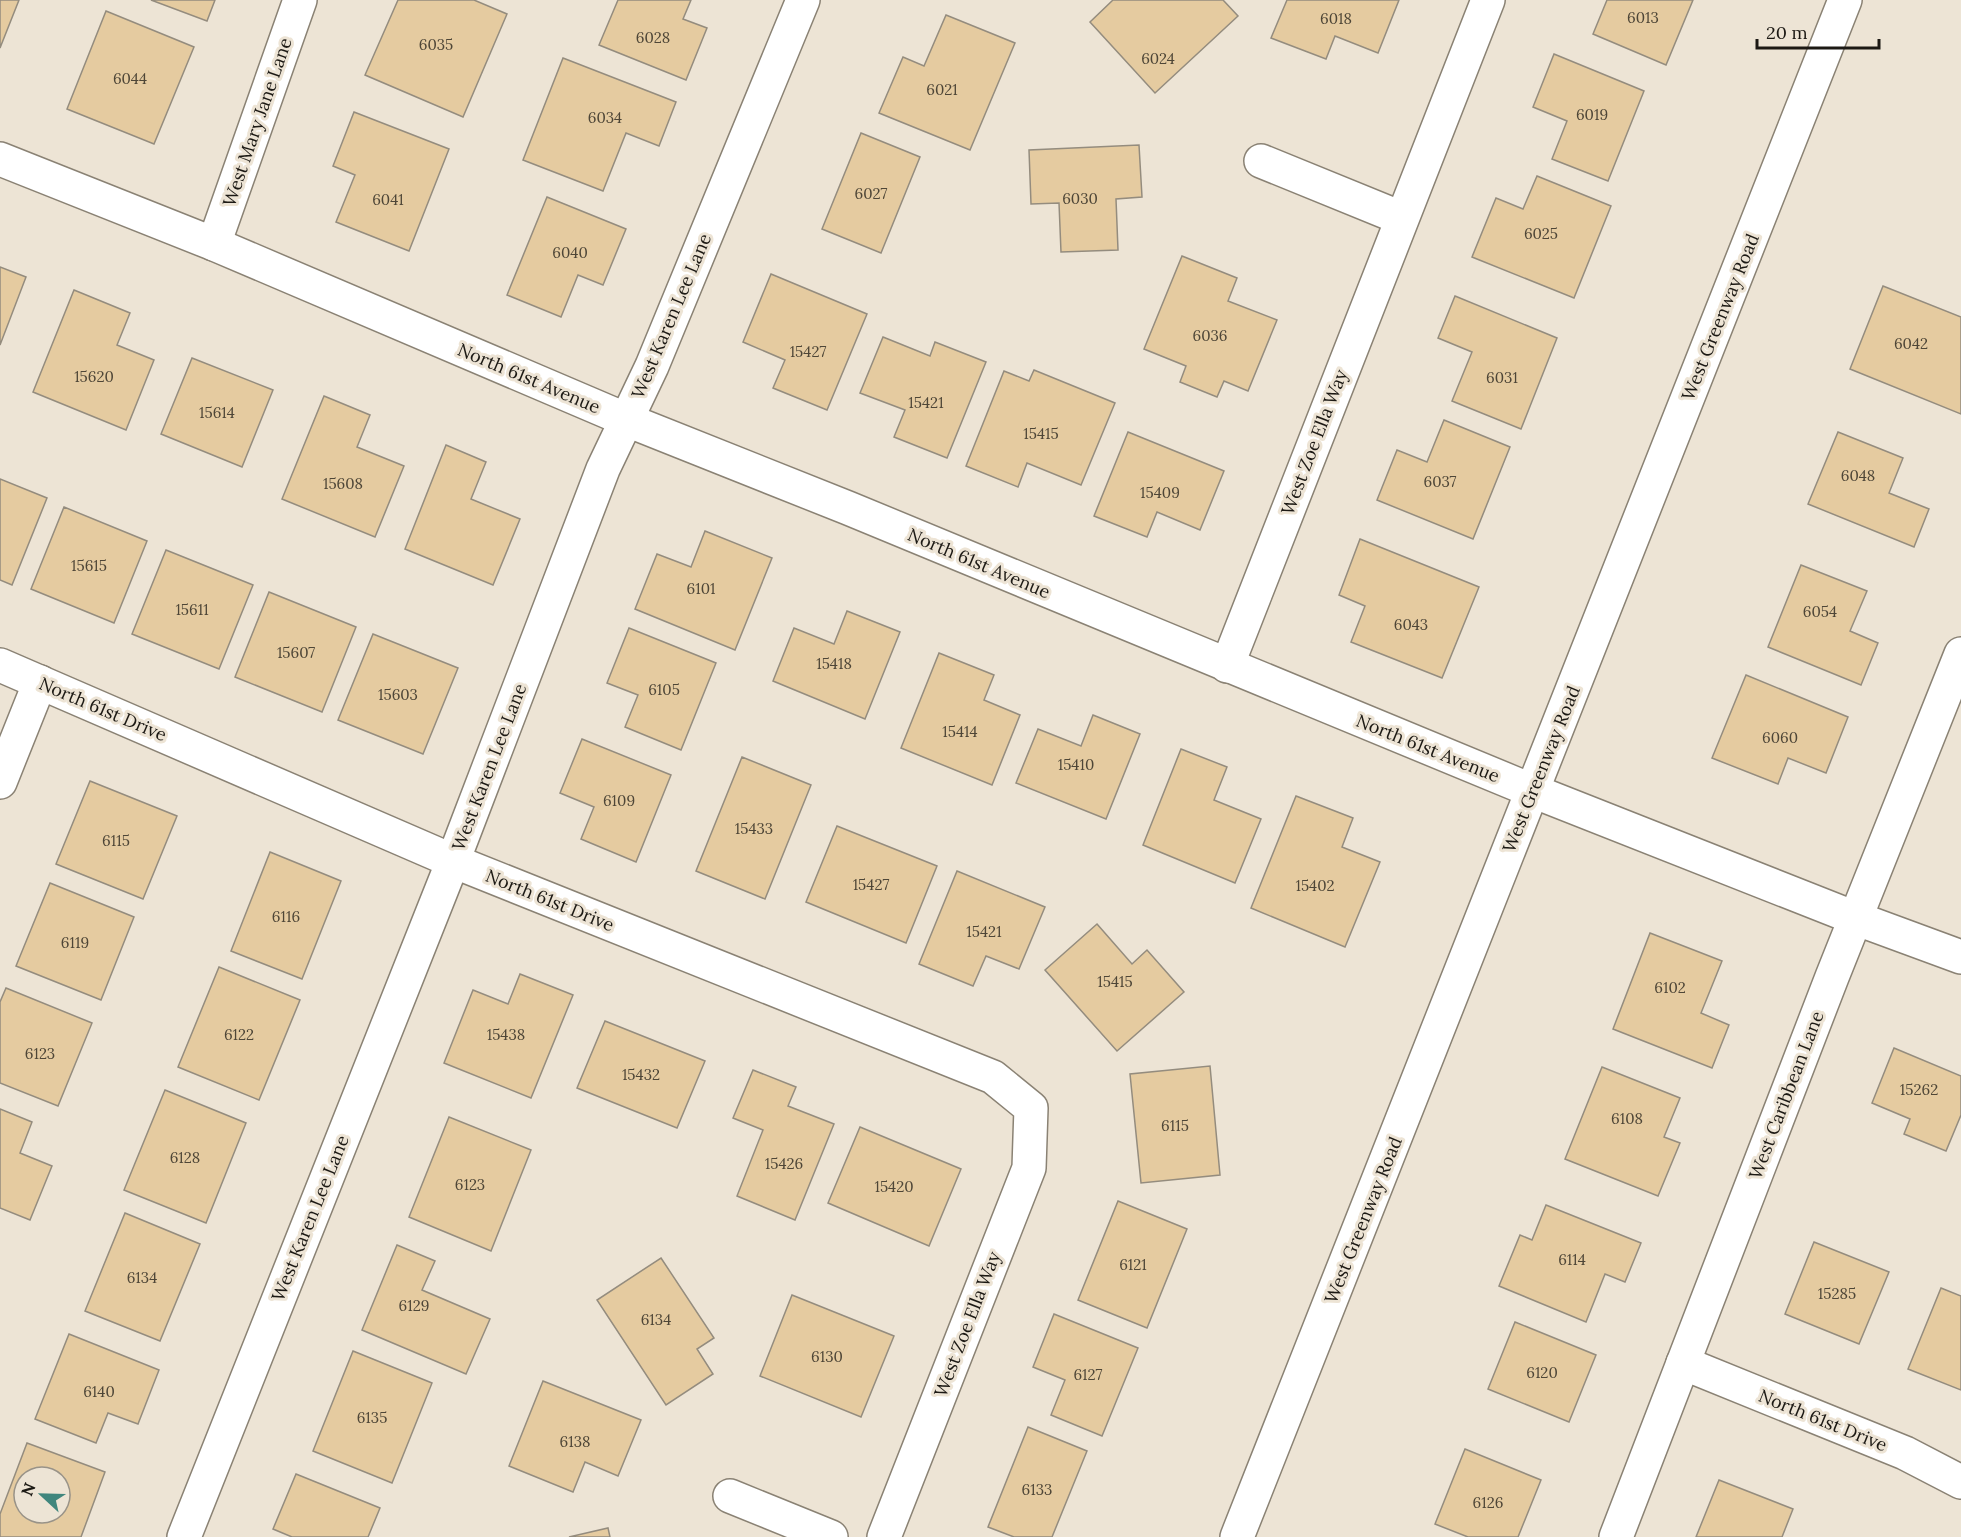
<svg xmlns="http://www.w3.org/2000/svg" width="1961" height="1537" viewBox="0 0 1961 1537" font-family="Lora,serif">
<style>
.building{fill:#e5cba0;stroke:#948c7e;stroke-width:1.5;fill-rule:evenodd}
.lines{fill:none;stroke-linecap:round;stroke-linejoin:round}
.street-casing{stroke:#8a8274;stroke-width:36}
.secondary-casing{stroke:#8a8274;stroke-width:36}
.street{stroke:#fff;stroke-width:33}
.secondary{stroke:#fff;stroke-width:33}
.labels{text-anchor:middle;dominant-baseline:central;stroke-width:6;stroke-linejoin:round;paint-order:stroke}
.number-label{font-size:15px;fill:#4e4637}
.street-label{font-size:18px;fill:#1c1914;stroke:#ede4d5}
</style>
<rect width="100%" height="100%" fill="#ede4d5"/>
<!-- building -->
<g class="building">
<path d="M0 0H19L0 48Z"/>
<path d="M151 0H215L207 21Z"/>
<path d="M398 0H474L507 14 463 117 365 75Z"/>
<path d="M618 0H691L683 19 707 28 686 80 599 45Z"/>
<path d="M1113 0H1223L1238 16 1155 93 1090 22Z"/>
<path d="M1287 0H1399L1378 53 1335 36 1326 59 1271 38Z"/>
<path d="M1607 0H1693L1666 65 1593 34Z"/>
<path d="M106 11 194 47 154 144 67 109Z"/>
<path d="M946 15 1015 43 970 150 879 113 903 57 924 66Z"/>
<path d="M1554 54 1644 91 1608 181 1552 159 1567 121 1533 107Z"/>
<path d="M563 58 676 102 659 146 626 133 603 191 523 160Z"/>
<path d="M354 112 449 149 409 251 336 222 355 175 333 166Z"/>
<path d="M861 133 920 157 881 253 822 229Z"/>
<path d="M1139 145 1142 197 1116 199 1118 250 1061 252 1059 203 1031 204 1029 150Z"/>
<path d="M1537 176 1611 206 1574 298 1472 257 1496 198 1523 209Z"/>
<path d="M547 197 626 229 603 285 578 275 561 317 507 295Z"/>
<path d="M1182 256 1237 278 1228 301 1277 320 1248 391 1224 381 1217 397 1180 382 1186 366 1144 349Z"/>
<path d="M0 267 26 277 0 345Z"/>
<path d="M771 274 867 314 827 410 773 388 785 360 743 342Z"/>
<path d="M1883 286 1961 317V414L1850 369Z"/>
<path d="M74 290 130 313 117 345 154 360 126 430 33 392Z"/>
<path d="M1455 296 1557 338 1521 429 1452 401 1472 352 1438 338Z"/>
<path d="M883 337 930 356 935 342 986 362 947 458 894 437 905 410 860 393Z"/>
<path d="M192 358 273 390 242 467 161 434Z"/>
<path d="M1034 370 1115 403 1081 485 1027 463 1018 487 966 466 1004 371 1029 381Z"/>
<path d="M324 396 370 415 357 447 404 466 375 537 282 499Z"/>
<path d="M1444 420 1510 447 1473 539 1377 500 1397 450 1427 462Z"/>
<path d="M1128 432 1224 471 1200 530 1157 512 1147 537 1094 516Z"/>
<path d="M1838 432 1903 458 1889 493 1929 509 1914 547 1808 504Z"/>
<path d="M446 445 486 462 471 499 520 519 493 585 405 549Z"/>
<path d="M0 479 47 498 12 585 0 580Z"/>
<path d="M64 507 147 541 114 623 31 589Z"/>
<path d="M705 531 772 558 735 650 635 609 657 554 691 567Z"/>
<path d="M1360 539 1479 587 1442 678 1351 642 1365 606 1339 595Z"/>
<path d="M166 550 253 585 219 669 132 634Z"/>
<path d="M1801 565 1867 591 1850 631 1878 643 1861 685 1768 647Z"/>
<path d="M269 592 356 627 322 712 235 677Z"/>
<path d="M847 611 900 632 865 719 773 681 794 628 834 644Z"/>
<path d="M629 628 716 663 681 750 625 727 638 695 607 683Z"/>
<path d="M373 634 458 668 423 754 338 720Z"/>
<path d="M939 653 994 675 984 700 1020 715 992 785 901 748Z"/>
<path d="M1746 675 1848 717 1826 773 1788 758 1778 784 1712 758Z"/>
<path d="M1093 715 1140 734 1106 819 1016 783 1038 729 1081 746Z"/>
<path d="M582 739 671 775 636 862 581 839 594 807 560 793Z"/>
<path d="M1181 749 1227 767 1214 800 1261 819 1235 883 1143 845Z"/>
<path d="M742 757 811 785 765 899 696 871Z"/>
<path d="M90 781 177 816 143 899 56 864Z"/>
<path d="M1296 796 1353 818 1342 847 1380 862 1345 947 1251 908Z"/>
<path d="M837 826 937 866 906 943 806 902Z"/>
<path d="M270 852 341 881 302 979 231 951Z"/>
<path d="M957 871 1045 907 1019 969 986 956 973 986 919 964Z"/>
<path d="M50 883 134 917 101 1000 16 966Z"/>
<path d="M1097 924 1132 964 1147 950 1184 992 1117 1051 1045 970Z"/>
<path d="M1650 933 1722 961 1701 1013 1729 1025 1712 1068 1613 1029Z"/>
<path d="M219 967 300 1000 259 1100 178 1067Z"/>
<path d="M520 974 573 995 531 1098 444 1063 473 990 508 1004Z"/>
<path d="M6 988 92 1023 58 1106 0 1083V1002Z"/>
<path d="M605 1021 705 1061 677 1128 577 1088Z"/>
<path d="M1894 1048 1961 1076V1115L1946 1151 1904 1134 1910 1119 1872 1103Z"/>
<path d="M1210 1066 1220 1175 1141 1183 1130 1074Z"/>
<path d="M1602 1067 1680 1098 1664 1137 1680 1143 1658 1196 1565 1159Z"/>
<path d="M753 1070 796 1087 788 1106 834 1124 795 1220 737 1196 763 1130 733 1118Z"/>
<path d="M165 1090 246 1123 206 1223 124 1190Z"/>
<path d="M0 1109 32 1122 20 1153 52 1166 30 1220 0 1208Z"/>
<path d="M449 1117 531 1150 491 1251 409 1217Z"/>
<path d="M860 1127 961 1169 929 1246 828 1203Z"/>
<path d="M1118 1201 1187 1229 1147 1328 1078 1300Z"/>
<path d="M1546 1205 1641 1243 1625 1282 1605 1274 1586 1322 1499 1286 1520 1235 1532 1240Z"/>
<path d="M125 1213 200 1244 160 1341 85 1311Z"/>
<path d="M1814 1242 1889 1272 1859 1344 1785 1314Z"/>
<path d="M397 1245 435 1261 422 1290 490 1319 466 1374 362 1330Z"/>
<path d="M661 1258 714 1338 697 1349 713 1374 666 1405 597 1300Z"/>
<path d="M1941 1288 1961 1296V1390L1908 1369Z"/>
<path d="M792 1295 894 1336 861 1417 760 1376Z"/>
<path d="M1054 1314 1138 1348 1102 1436 1051 1415 1065 1380 1033 1367Z"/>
<path d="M1515 1322 1596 1355 1569 1422 1488 1389Z"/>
<path d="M69 1334 159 1370 138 1424 108 1413 96 1443 35 1419Z"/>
<path d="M353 1351 432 1383 392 1483 313 1451Z"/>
<path d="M543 1381 641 1420 618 1476 585 1462 573 1492 509 1466Z"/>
<path d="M1028 1427 1087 1451 1052 1537H1014L988 1527Z"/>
<path d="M27 1443 105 1472 81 1537H0V1514ZM24 1477H60V1513H24Z"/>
<path d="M1465 1449 1541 1480 1518 1537H1468L1435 1524Z"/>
<path d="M296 1474 380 1508 368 1537H292L273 1529Z"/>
<path d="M1719 1480 1793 1509 1782 1537H1696Z"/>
<path d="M608 1528 610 1537H569Z"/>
</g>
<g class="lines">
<defs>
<g id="street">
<path d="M0 159 214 244 627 420 848 508 1533 791 1855 918 1961 957"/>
<path d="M1261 161 1401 218"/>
<path d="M214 244 300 0"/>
<path d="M0 665 453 861 993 1077 1031 1108 1029 1168 884 1537"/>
<path d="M1227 666 1488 0"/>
<path d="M0 782 40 682"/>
<path d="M1683 1363 1905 1453 1961 1482"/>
<path d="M730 1496 831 1537"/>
<path d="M184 1537 453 861 603 469 652 366 803 0"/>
<path d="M1616 1537 1832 977 1961 654"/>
</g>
<path id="secondary" d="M1237 1537 1845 0"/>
</defs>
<!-- street casing -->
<use href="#street" class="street-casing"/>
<!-- secondary casing -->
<use href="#secondary" class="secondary-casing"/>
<!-- street -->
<use href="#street" class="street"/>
<!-- secondary -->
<use href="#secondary" class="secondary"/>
</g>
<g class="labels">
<!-- number labels -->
<g class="number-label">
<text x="1643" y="17">6013</text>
<text x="1336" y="18">6018</text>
<text x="653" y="37">6028</text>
<text x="436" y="44">6035</text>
<text x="1158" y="58">6024</text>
<text x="130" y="78">6044</text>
<text x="942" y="89">6021</text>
<text x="1592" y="114">6019</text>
<text x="605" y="117">6034</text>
<text x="871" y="193">6027</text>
<text x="1080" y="198">6030</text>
<text x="388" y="199">6041</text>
<text x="1541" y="233">6025</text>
<text x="570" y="252">6040</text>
<text x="1210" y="335">6036</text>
<text x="1911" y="343">6042</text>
<text x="808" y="351">15427</text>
<text x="94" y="376">15620</text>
<text x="1502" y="377">6031</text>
<text x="926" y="402">15421</text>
<text x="217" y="412">15614</text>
<text x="1041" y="433">15415</text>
<text x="1858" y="475">6048</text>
<text x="1440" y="481">6037</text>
<text x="343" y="483">15608</text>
<text x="1160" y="492">15409</text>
<text x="89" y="565">15615</text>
<text x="701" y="588">6101</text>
<text x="192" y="609">15611</text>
<text x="1820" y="611">6054</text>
<text x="1411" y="624">6043</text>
<text x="296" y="652">15607</text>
<text x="834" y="663">15418</text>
<text x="664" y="689">6105</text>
<text x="398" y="694">15603</text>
<text x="960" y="731">15414</text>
<text x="1780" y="737">6060</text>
<text x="1076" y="764">15410</text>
<text x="619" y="800">6109</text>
<text x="754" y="828">15433</text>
<text x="116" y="840">6115</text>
<text x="871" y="884">15427</text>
<text x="1315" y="885">15402</text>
<text x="286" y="916">6116</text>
<text x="984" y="931">15421</text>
<text x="75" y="942">6119</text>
<text x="1115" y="981">15415</text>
<text x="1670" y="987">6102</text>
<text x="239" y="1034">6122</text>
<text x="506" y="1034">15438</text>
<text x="40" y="1053">6123</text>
<text x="641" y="1074">15432</text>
<text x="1919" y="1089">15262</text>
<text x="1627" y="1118">6108</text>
<text x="1175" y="1125">6115</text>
<text x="185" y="1157">6128</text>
<text x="784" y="1163">15426</text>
<text x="470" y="1184">6123</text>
<text x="894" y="1186">15420</text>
<text x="1572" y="1259">6114</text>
<text x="1133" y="1264">6121</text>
<text x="142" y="1277">6134</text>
<text x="1837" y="1293">15285</text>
<text x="414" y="1305">6129</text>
<text x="656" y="1319">6134</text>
<text x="827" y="1356">6130</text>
<text x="1542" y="1372">6120</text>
<text x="1088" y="1374">6127</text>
<text x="99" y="1391">6140</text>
<text x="372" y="1417">6135</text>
<text x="575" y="1441">6138</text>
<text x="1037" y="1489">6133</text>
<text x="1488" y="1502">6126</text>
</g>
<!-- street labels -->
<g class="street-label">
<text transform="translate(257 122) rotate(-71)">West Mary Jane Lane</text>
<text transform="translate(671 316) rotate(-67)">West Karen Lee Lane</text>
<text transform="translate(1720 317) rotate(-68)">West Greenway Road</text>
<text transform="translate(529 378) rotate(23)">North 61st Avenue</text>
<text transform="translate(1314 442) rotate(-69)">West Zoe Ella Way</text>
<text transform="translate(979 563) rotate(23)">North 61st Avenue</text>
<text transform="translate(103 709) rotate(23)">North 61st Drive</text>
<text transform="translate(1428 748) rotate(22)">North 61st Avenue</text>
<text transform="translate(489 767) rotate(-69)">West Karen Lee Lane</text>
<text transform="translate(1541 769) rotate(-68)">West Greenway Road</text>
<text transform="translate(550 900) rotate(22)">North 61st Drive</text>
<text transform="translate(1786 1095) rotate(-69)">West Caribbean Lane</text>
<text transform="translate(310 1218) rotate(-68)">West Karen Lee Lane</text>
<text transform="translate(1363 1220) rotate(-68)">West Greenway Road</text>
<text transform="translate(967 1324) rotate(-69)">West Zoe Ella Way</text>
<text transform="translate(1823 1420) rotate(22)">North 61st Drive</text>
</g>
</g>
<!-- north arrow -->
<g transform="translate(42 1495) rotate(292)"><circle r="28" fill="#ede4d5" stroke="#999388" stroke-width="1.5"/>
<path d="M0-4.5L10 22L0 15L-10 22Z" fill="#40867d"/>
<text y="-9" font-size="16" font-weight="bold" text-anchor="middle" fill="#1c1914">N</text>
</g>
<!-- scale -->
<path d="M1757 39v9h122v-9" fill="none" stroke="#1c1914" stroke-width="3"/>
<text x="1766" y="39" font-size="18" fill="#1c1914" stroke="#ede4d5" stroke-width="4.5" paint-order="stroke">20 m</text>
</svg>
